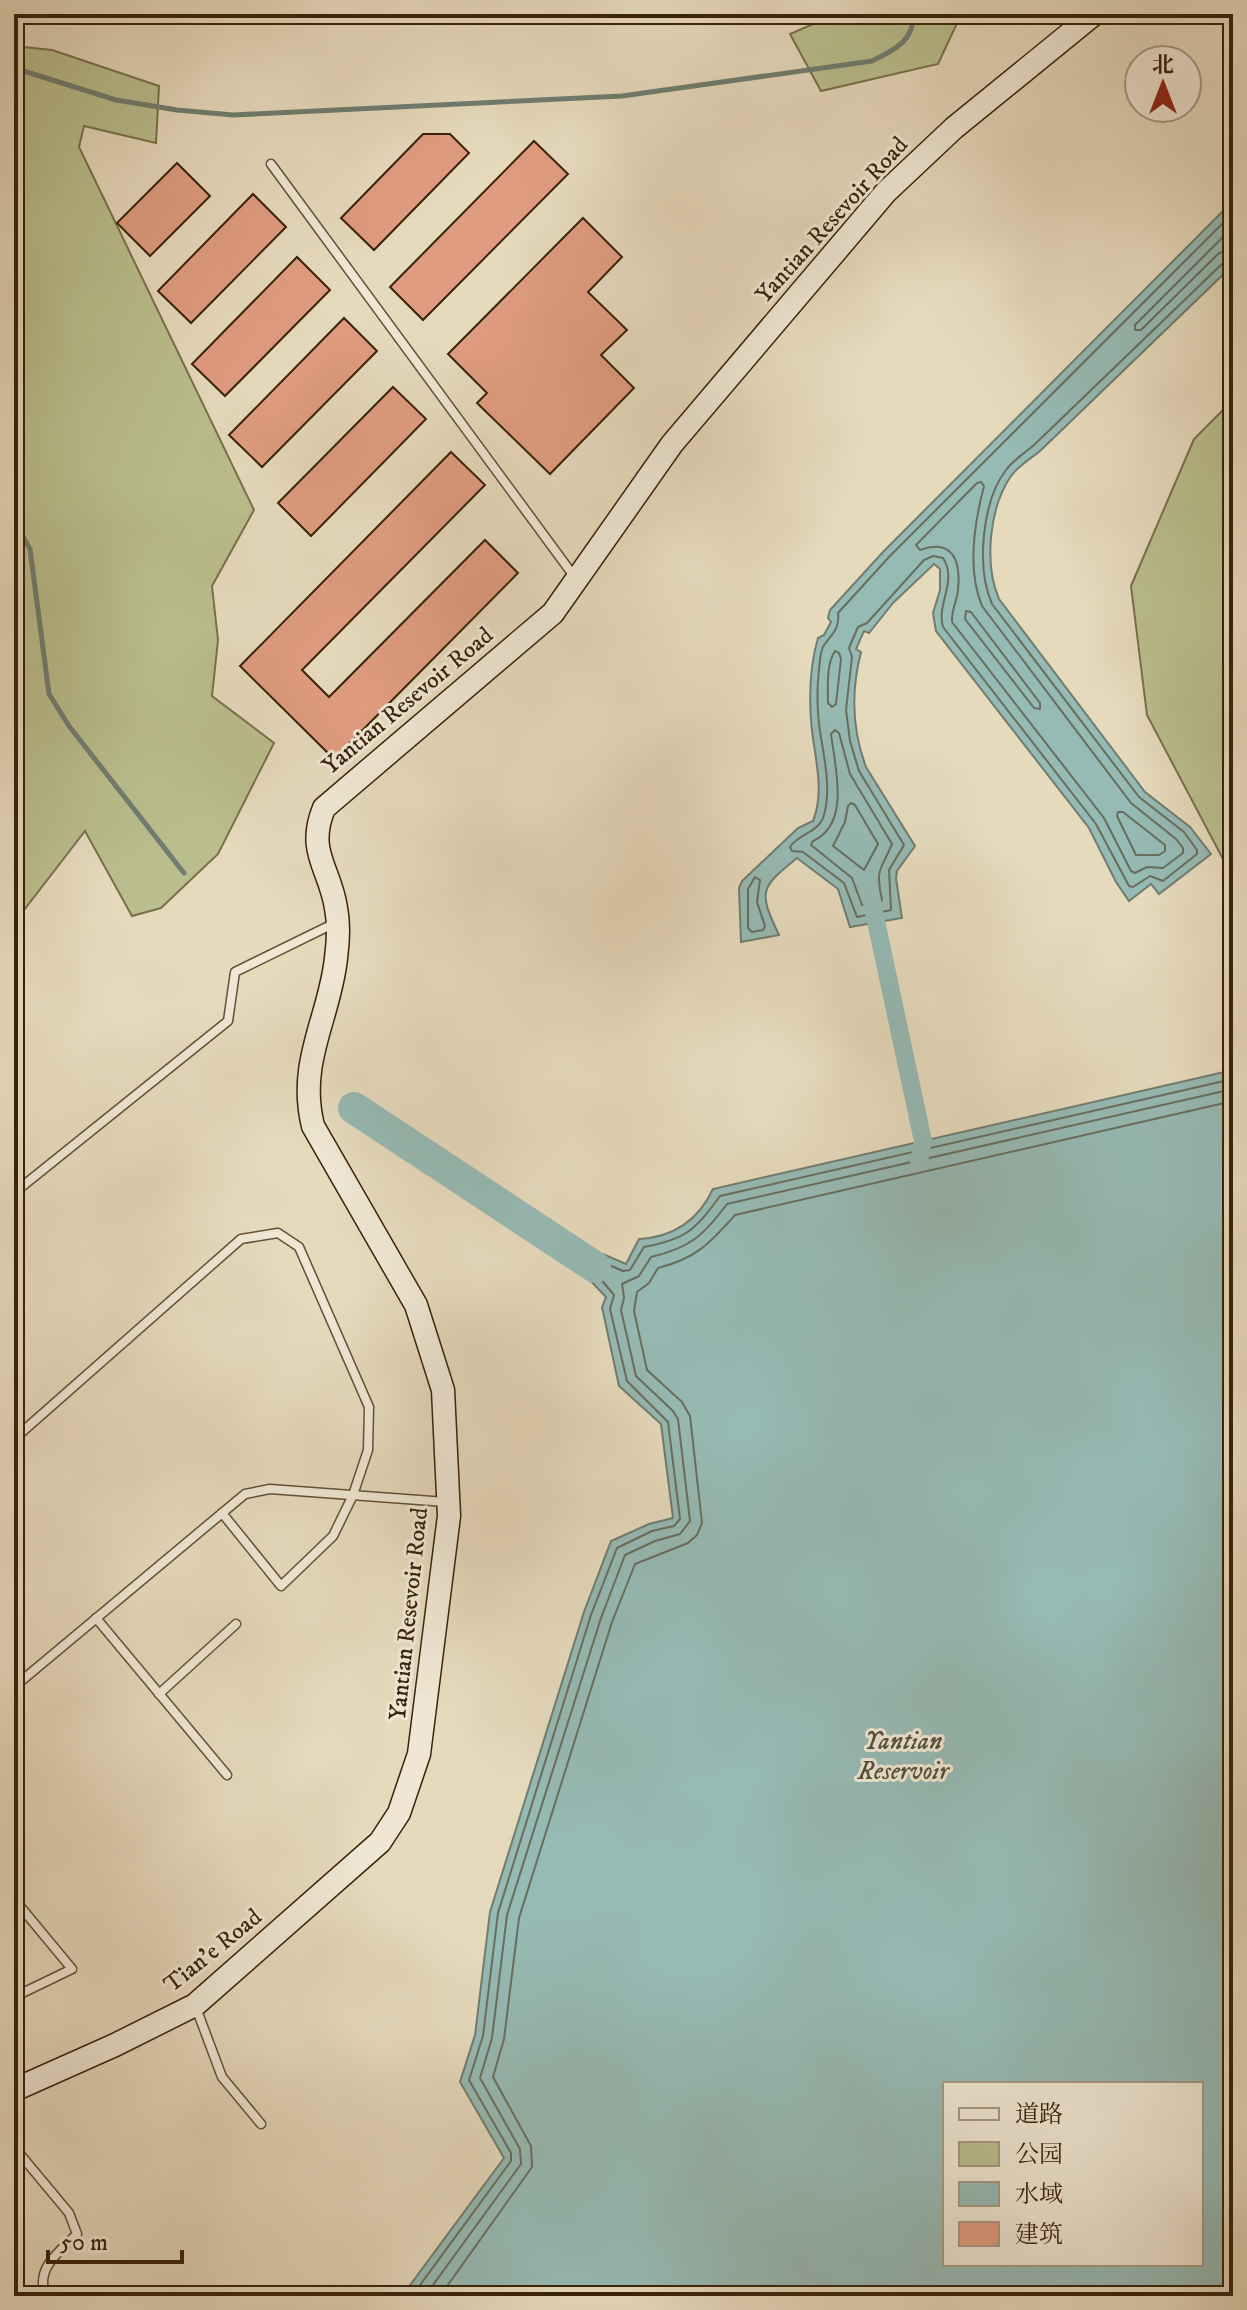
<svg xmlns="http://www.w3.org/2000/svg" width="1247" height="2310" viewBox="0 0 1247 2310" font-family="'IM FELL DW Pica','Noto Serif SC',serif">
<style>
.green{fill:#babe8e;stroke:#79704c;stroke-width:2}
.water{fill:#96bab4;stroke:#707d70;stroke-width:2;fill-rule:evenodd}
.lines{fill:none;stroke-linecap:round;stroke-linejoin:round}
.shore{stroke:#676e5e;stroke-width:2}
.stream{stroke:#707d70;stroke-width:5}
.canal{stroke:#96bab4;stroke-width:18}
.river{stroke:#96bab4;stroke-width:32}
.building{fill:#e09c80;stroke:#382209;stroke-width:2}
.service-casing{stroke:#645036;stroke-width:11}
.secondary-casing{stroke:#382209;stroke-width:25}
.service{stroke:#efe7d4;stroke-width:8}
.secondary{stroke:#efe7d4;stroke-width:22}
.labels{text-anchor:middle;dominant-baseline:central;stroke-width:6;stroke-linejoin:round;paint-order:stroke}
.street-label{font-size:24px;fill:#382209;stroke:#efe7d4}
.water-label{font-size:26px;font-style:italic;fill:#54503c;stroke:#efe7d4}
</style>
<rect width="100%" height="100%" fill="#e6dabd"/>
<filter id="stains"><feTurbulence type="fractalNoise" baseFrequency=".0025" numOctaves="4"/><feColorMatrix values="0 0 0 0 .2 0 0 0 0 .09 0 0 0 0 .02 0 0 0 .5 -.17"/></filter>
<radialGradient id="worn" r=".72"><stop offset=".6" stop-color="#630" stop-opacity="0"/><stop offset="1" stop-color="#630" stop-opacity=".3"/></radialGradient>
<!-- green -->
<g class="green">
<path d="M836 14H956L959 19 938 64 821 91 790 34Z"/>
<path d="M14 46 52 50 159 86 156 143 84 126 79 147 254 510 212 586 218 640 212 696 274 743 218 854 161 908 132 916 85 831 14 923Z"/>
<path d="M1233 400V878L1147 715 1131 586 1194 439Z"/>
</g>
<!-- water -->
<g class="water">
<path d="M1233 201V265L1040 451C1030 459 1018 466 1011 476 989 508 984 564 999 599L1145 792 1190 827 1211 854 1159 894 1151 884 1129 901 1116 882 1089 828 936 631 933 613 940 590V569L934 564 893 603 869 633 864 631 856 649 861 652C851 691 852 730 866 767L915 846 897 871 896 878 902 918 850 927 838 889 797 858C760 888 758 891 779 935L741 942 739 888 742 881 798 828 813 821C826 789 813 753 811 720 809 692 810 665 818 638L824 635 831 622 828 618 830 610 883 552Z"/>
<path d="M1233 1070V2296H402L504 2158 460 2082 475 2035 490 1912 584 1612 611 1541 649 1524 673 1518 661 1424 619 1386 602 1307 606 1297 588 1278 603 1254 626 1264 639 1239C674 1237 698 1221 713 1189ZM945 2084H1201V2264H945Z"/>
</g>
<g class="lines">
<!-- shore -->
<g class="shore">
<path d="M1233 213 889 557 838 613C840 629 832 634 824 645 820 651 820 662 819 669 817 687 817 706 819 724 823 754 832 786 824 815 819 833 799 833 790 847L792 851 803 852 844 883 857 917 891 910 889 870 904 845 859 771 850 741 846 710 852 657 849 648 858 627 867 623 924 560 933 556 943 558C958 581 936 604 943 627L1096 824 1129 886 1133 887 1150 876 1163 881 1197 854V850L1184 832 1139 797 992 604C976 568 982 501 1006 470 1013 460 1025 453 1034 445L1224 262 1233 260"/>
<path d="M1233 227 1135 325V330H1141L1219 253 1233 250"/>
<path d="M977 483 981 482 984 486C974 524 967 570 982 606L1131 803 1176 839 1183 848V853L1163 868 1147 867 1135 873 1131 871 1104 818 952 622C951 611 957 601 958 590 961 561 953 538 920 550L916 545Z"/>
<path d="M966 611 971 612 1040 703V709L1034 708 965 619Z"/>
<path d="M835 651 839 653 841 659 836 704 832 707 828 703C828 686 826 665 835 651Z"/>
<path d="M835 730 839 733 850 774 892 844C881 871 875 867 882 900L879 903 862 905 852 878 811 845 813 841C851 824 835 767 831 734Z"/>
<path d="M851 803 855 805 878 844 864 870 833 846 845 822 848 806Z"/>
<path d="M1118 812H1123L1165 845V851L1159 855H1136L1117 816Z"/>
<path d="M755 877 760 880 757 902 765 926 763 930 752 932 748 928V889Z"/>
<path d="M412 2296 511 2161V2153L469 2080 483 2036 498 1913 591 1615 617 1548 652 1531 674 1526 680 1519 668 1422 627 1381 610 1309 614 1295 599 1277 605 1267 609 1265 623 1271 630 1270 644 1247C687 1239 695 1230 720 1196L1233 1079"/>
<path d="M425 2296 521 2164 520 2149 480 2078 492 2038 507 1915 601 1618 625 1555 655 1541 680 1534 690 1521 678 1419 673 1411 636 1376 621 1310 624 1298 622 1284 639 1276 651 1257C690 1248 704 1235 727 1204L1233 1089"/>
<path d="M440 2296 532 2167 531 2146 493 2077 504 2039 519 1918 612 1622 635 1564 688 1543 697 1535 702 1523 690 1416 682 1402 647 1370 634 1311 637 1292 649 1283 658 1268C697 1258 710 1243 735 1215L1233 1101"/>
</g>
<!-- stream -->
<g class="stream">
<path d="M14 68 116 100 177 110 233 115 622 96 872 61C892 51 915 41 913 14"/>
<path d="M14 521 30 549 49 694 69 726 184 873"/>
</g>
<!-- canal -->
<path class="canal" d="M871 898 923 1141 919 1162"/>
<!-- river -->
<path class="river" d="M354 1108 595 1267"/>
</g>
<!-- building -->
<g class="building">
<path d="M423 134H450L469 153 374 250 341 218Z"/>
<path d="M534 141 568 174 423 320 390 287Z"/>
<path d="M177 163 210 196 150 256 117 223Z"/>
<path d="M253 194 286 227 191 323 158 291Z"/>
<path d="M583 218 622 257 588 292 627 330 601 355 634 388 550 474 477 403 487 393 448 354Z"/>
<path d="M297 257 330 290 225 396 192 364Z"/>
<path d="M344 318 377 351 262 467 229 435Z"/>
<path d="M393 387 426 419 311 536 278 503Z"/>
<path d="M451 452 485 485 302 670 329 697 485 540 518 573 334 759 240 666Z"/>
</g>
<g class="lines">
<defs>
<g id="service">
<path d="M271 164 576 579"/>
<path d="M14 1193 228 1021 235 972 335 923"/>
<path d="M14 1439 241 1239 278 1233 299 1247 369 1407 368 1450 353 1495 333 1536 281 1586 222 1513"/>
<path d="M96 1618 227 1775"/>
<path d="M14 1687 245 1494 270 1489 446 1502"/>
<path d="M159 1694 236 1624"/>
<path d="M14 1899 72 1969 14 1997"/>
<path d="M195 2005 222 2077 261 2124"/>
<path d="M14 2147 69 2213 77 2234C60 2251 34 2269 46 2296"/>
</g>
<path id="secondary" d="M14 2090 115 2045 195 2005 380 1842 399 1813 419 1754 449 1516 443 1390 416 1305 313 1126C297 1062 330 1017 336 958 338 943 339 923 336 908 330 868 306 852 324 808L553 613 672 444 886 192 954 128 1094 14"/>
</defs>
<!-- service casing -->
<use href="#service" class="service-casing"/>
<!-- secondary casing -->
<use href="#secondary" class="secondary-casing"/>
<!-- service -->
<use href="#service" class="service"/>
<!-- secondary -->
<use href="#secondary" class="secondary"/>
</g>
<g class="labels">
<!-- street labels -->
<g class="street-label">
<text transform="translate(832 220) rotate(-48)">Yantian Resevoir Road</text>
<text transform="translate(408 701) rotate(-40)">Yantian Resevoir Road</text>
<text transform="translate(409 1614) rotate(-84)">Yantian Resevoir Road</text>
<text transform="translate(213 1951) rotate(-39)">Tian’e Road</text>
</g>
<!-- water labels -->
<g class="water-label">
<text x="903" y="1741">Yantian<tspan x="903" dy="30">Reservoir</tspan></text>
</g>
</g>
<!-- margin -->
<rect width="1247" height="2310" fill="none" stroke="#e6dabd" stroke-width="48"/>
<rect x="16" y="16" width="1215" height="2278" fill="none" stroke="#382209" stroke-width="4"/>
<rect x="24" y="24" width="1199" height="2262" fill="none" stroke="#382209" stroke-width="2"/>
<!-- legend -->
<rect x="943" y="2082" width="260" height="184" fill="#efe7d4" stroke="#a69883" stroke-width="2"/>
<rect x="959" y="2108" width="40" height="12" fill="#efe7d4" stroke="#a69883" stroke-width="2"/>
<text x="1015" y="2122" font-size="24" fill="#382209">道路</text>
<rect x="959" y="2142" width="40" height="24" fill="#babe8e" stroke="#a69883" stroke-width="2"/>
<text x="1015" y="2162" font-size="24" fill="#382209">公园</text>
<rect x="959" y="2182" width="40" height="24" fill="#96bab4" stroke="#a69883" stroke-width="2"/>
<text x="1015" y="2202" font-size="24" fill="#382209">水域</text>
<rect x="959" y="2222" width="40" height="24" fill="#e09c80" stroke="#a69883" stroke-width="2"/>
<text x="1015" y="2242" font-size="24" fill="#382209">建筑</text>
<!-- north arrow -->
<g transform="translate(1163 84)"><circle r="38" fill="#efe7d4" stroke="#a69883" stroke-width="2"/>
<path d="M0-6L14 30L0 20L-14 30Z" fill="#8f2418"/>
<text y="-12" font-size="22" font-weight="bold" text-anchor="middle" fill="#382209">北</text>
</g>
<!-- scale -->
<path d="M48 2250v12h134v-12" fill="none" stroke="#382209" stroke-width="4"/>
<text x="60" y="2250" font-size="24" fill="#382209" stroke="#efe7d4" stroke-width="6" paint-order="stroke">50 m</text>
<rect width="100%" height="100%" filter="url(#stains)"/>
<rect width="100%" height="100%" fill="url(#worn)"/>
</svg>
